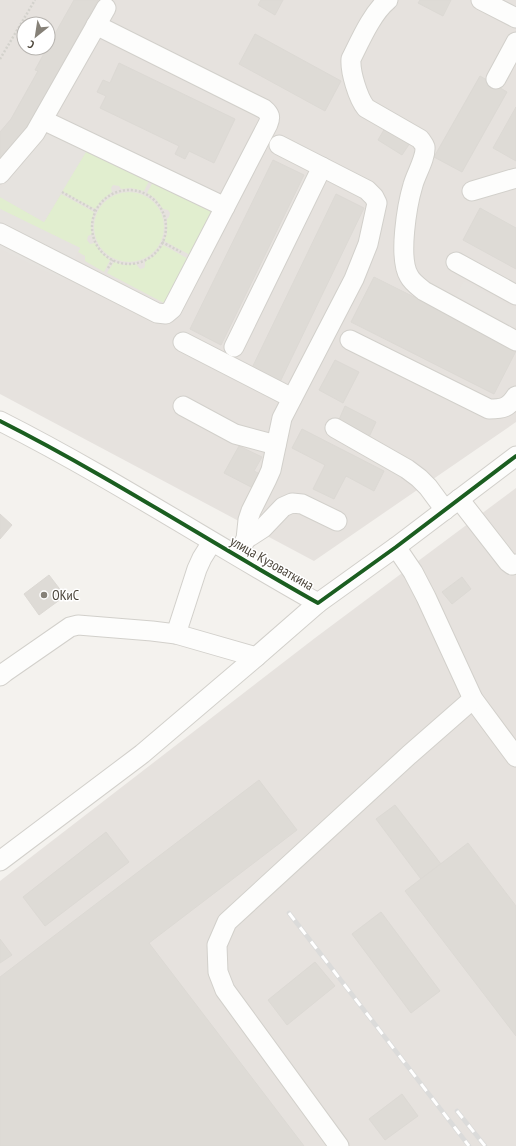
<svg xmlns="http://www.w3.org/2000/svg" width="516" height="1146" viewBox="0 0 516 1146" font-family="'PT Sans Narrow',sans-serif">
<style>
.industrial{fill:#e6e2de;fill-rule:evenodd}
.green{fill:#e1eecf}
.parking{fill:#e6e3df}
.building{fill:#dedbd6;stroke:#dcd9d4}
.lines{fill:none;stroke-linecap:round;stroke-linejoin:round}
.minor-casing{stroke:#d2d0cb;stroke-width:21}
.path{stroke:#d3d2cc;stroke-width:2.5;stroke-dasharray:2 2;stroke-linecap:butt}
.minor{stroke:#fdfdfc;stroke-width:19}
.rail-casing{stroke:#dbdbda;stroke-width:4.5}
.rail{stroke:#fff;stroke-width:3;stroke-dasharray:9;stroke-linecap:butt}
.cycleway-casing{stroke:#fff;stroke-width:6}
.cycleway{stroke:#1b5e20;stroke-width:4}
.poi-dot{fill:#868178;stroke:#fff;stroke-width:1.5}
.labels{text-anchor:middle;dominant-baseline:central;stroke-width:3;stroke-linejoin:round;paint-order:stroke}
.street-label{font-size:14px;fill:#4b4439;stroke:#fff}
.poi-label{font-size:14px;fill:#4b4439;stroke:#fff;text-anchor:start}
</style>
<rect width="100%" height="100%" fill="#f4f2ee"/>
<!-- industrial -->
<g class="industrial">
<path d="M0 0H516V422L314 561 0 394ZM24 24H48V48H24Z"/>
<path d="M516 488V1146H0V881L315 638Z"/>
</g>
<!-- green -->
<g class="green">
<path d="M87 150 150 179 144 191 131 188 121 189 119 186 113 185 111 188 112 192 102 200 95 209 62 191Z"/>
<path d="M154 180 210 210 213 222 194 257 164 241 167 234V219L169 217 170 213 168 210 163 209 155 198 147 193Z"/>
<circle cx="129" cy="227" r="35"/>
<path d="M61 194 94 212 91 223 92 234 88 236 87 240 90 244 95 243 101 253 110 260 104 272 85 261V256L78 252 80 248 0 209V197L44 222Z"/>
<path d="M163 245 192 261 172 300 164 303 107 273 114 262 124 265 136 264 140 269 144 268 145 266V261L154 256Z"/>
</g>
<!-- parking -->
<g class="parking">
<path d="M48 131 87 150 44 222 0 197V189L40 142Z"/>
<path d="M0 209 80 248 64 280 0 249Z"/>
<path d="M464 281 516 309V328L456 296Z"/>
</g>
<!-- building -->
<g class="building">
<path d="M74 0H98L26 130 0 160V132L11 119 38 71 35 70 47 48H48V46Z"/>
<path d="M261 0H283L275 15 258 5Z"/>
<path d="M420 0H451L443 16 418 3Z"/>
<path d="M255 34 341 81 325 111 239 64Z"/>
<path d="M119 63 235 119 214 163 189 151 185 159 175 154 179 146 100 108 106 96 97 92 103 80 110 83Z"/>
<path d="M480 76 507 92 462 172 434 157Z"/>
<path d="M516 107V161L493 148Z"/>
<path d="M385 128 410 143 402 155 378 140Z"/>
<path d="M273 160 304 175 221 345 190 329Z"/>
<path d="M336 194 364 208 279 384 251 370Z"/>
<path d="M480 208 516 228V269L463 240Z"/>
<path d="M374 277 516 348V351L494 394 351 322Z"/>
<path d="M335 360 359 372 343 403 319 390Z"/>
<path d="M345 406 376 422 369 437 338 422Z"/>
<path d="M302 429 384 471 374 491 346 476 334 499 313 489 325 465 292 448Z"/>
<path d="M239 446 262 457 254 471 262 475 255 489 224 473Z"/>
<path d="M0 514 12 525 0 539Z"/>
<path d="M49 575 65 596 39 615 24 594Z"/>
<path d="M462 577 471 589 452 604 442 592Z"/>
<path d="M259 780 297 830 149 943 304 1146H0V977Z"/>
<path d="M395 805 441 864 421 879 376 819Z"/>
<path d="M106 832 129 862 45 926 23 897Z"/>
<path d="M468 843 516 906V1036L405 891Z"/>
<path d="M381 912 440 991 411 1013 352 934Z"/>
<path d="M0 939 12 955 0 963Z"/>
<path d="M315 962 335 986 287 1025 268 1000Z"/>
<path d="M402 1094 418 1116 385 1140 369 1119Z"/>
</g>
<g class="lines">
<defs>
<g id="minor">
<path d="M388 0C372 13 360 41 351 59 350 72 358 98 366 108L420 139C422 142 424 144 425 147 426 158 416 174 413 185 407 205 398 258 409 276 412 282 419 287 424 291L516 341"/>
<path d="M481 0 516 18"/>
<path d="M496 79 516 42"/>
<path d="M43 120 225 207"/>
<path d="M0 174 35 133 106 8"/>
<path d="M472 191 516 178"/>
<path d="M0 233 157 313 166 314 172 309 268 124C271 117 270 114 264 109L96 25"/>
<path d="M456 262 516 295"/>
<path d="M350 340 489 409C503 409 508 408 516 396"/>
<path d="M183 342 292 398"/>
<path d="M234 347 322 167"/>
<path d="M183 406 235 434 276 445"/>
<path d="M0 421C109 476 211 543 318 603"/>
<path d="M335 428 407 469 419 478 428 487 445 510"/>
<path d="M459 499 508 562 512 565 516 564"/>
<path d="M246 539 248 520 251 511 267 479 271 470 282 418 354 279 368 244 377 203 374 197 367 190 279 145"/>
<path d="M242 546 246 539 263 528 283 507 292 503 302 504 337 521"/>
<path d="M396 547 413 572 426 597 473 699 516 757"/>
<path d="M176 634 197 569 202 558 212 542"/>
<path d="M0 676 5 672 70 627 78 625 152 631 176 634 256 657"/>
<path d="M0 861 142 754 256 657 318 603 396 547 516 456"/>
<path d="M339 1146 225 990 218 972 217 945 227 922 409 755 473 699"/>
</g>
</defs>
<!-- minor casing -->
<use href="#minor" class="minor-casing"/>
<!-- path -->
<g class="path">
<path d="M0 59 35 0"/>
<circle cx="129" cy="227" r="37"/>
<path d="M62 192 96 211"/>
<path d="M162 242 181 252"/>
<path d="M108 268 113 260"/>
</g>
<!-- minor -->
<use href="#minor" class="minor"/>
<defs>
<g id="rail">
<path d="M289 913 469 1146"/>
<path d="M457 1111 485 1146"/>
</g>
</defs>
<!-- rail casing -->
<use href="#rail" class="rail-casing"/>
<!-- rail -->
<use href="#rail" class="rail"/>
<defs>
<path id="cycleway" d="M0 421C109 476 211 543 318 603L396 547 516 456"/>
</defs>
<!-- cycleway casing -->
<use href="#cycleway" class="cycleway-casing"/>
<!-- cycleway -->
<use href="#cycleway" class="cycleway"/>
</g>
<!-- markers -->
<circle class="poi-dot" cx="44" cy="595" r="4"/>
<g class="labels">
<!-- street labels -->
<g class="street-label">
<text transform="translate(272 563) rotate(30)">улица Кузоваткина</text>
</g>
<!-- poi labels -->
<g class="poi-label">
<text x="52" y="595">ОКиС</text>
</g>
</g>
<!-- north arrow -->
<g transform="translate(36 36) rotate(210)"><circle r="19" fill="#ffffff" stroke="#b7b4b0"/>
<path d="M0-3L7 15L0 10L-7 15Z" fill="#868178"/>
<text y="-6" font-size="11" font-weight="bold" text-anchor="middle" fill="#4b4439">С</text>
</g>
</svg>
